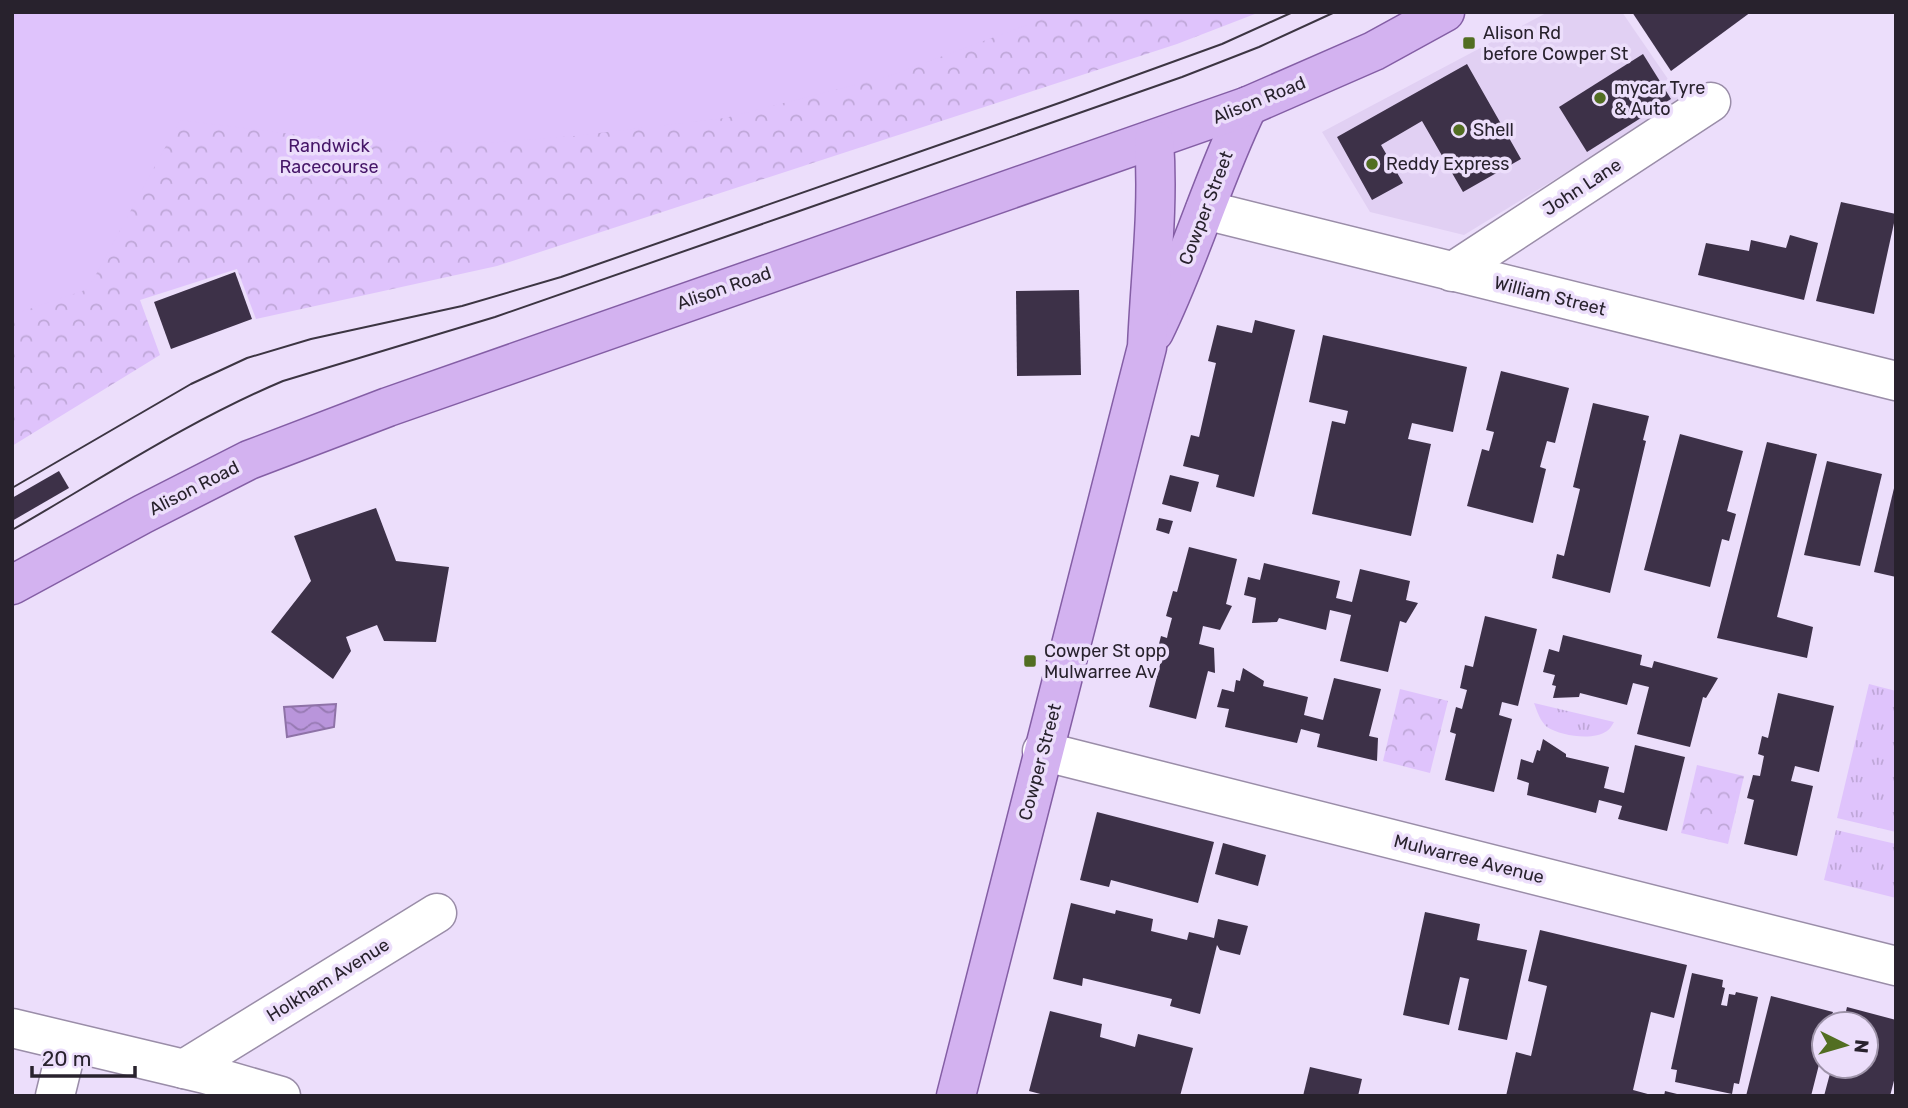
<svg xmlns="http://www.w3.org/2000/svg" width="1908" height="1108" viewBox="0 0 1908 1108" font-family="Rubik,sans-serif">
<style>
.built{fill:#e1d0f3}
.grass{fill:url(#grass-tufts)}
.park{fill:url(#park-crowns)}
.pitch{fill:#dfc3fc}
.water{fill:url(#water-waves);stroke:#8e72a7;stroke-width:2}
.building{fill:#3d3148}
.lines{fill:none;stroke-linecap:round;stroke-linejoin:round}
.minor-casing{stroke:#9a8da8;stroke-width:41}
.major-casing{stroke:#845ea5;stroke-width:41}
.minor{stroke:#fff;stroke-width:38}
.major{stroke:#d3b2f0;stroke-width:38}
.tram{stroke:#3c3542;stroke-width:2}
.poi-dot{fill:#526e22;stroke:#ecdefb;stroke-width:2.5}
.labels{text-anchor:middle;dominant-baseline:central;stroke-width:7;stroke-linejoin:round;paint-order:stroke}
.poi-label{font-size:18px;fill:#28222d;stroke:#ecdefb;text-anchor:start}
.street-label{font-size:18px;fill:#28222d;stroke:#ecdefb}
.park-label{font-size:18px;fill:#461668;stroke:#ecdefb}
</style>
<defs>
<pattern id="grass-tufts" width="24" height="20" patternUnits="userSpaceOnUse" patternTransform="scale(1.75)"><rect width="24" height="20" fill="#dfc3fc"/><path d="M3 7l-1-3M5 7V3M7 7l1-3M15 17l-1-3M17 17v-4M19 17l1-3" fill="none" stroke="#bfa7d8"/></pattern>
<pattern id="park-crowns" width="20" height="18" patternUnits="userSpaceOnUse" patternTransform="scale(1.75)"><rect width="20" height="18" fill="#dfc3fc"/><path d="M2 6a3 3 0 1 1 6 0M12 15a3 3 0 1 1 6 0" fill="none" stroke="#bfa7d8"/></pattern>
<pattern id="water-waves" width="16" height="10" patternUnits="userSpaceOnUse" patternTransform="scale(1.75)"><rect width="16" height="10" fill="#b995db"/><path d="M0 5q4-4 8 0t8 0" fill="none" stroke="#9679b2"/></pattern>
</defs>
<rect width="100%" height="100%" fill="#ecdefb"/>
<!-- built -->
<path class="built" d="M1548 12H1622L1683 101 1464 235 1370 212 1322 132Z"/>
<!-- grass -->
<g class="grass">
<path d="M1869 684 1896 691V832L1837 818Z"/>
<path d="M1534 703 1614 722C1612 725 1610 729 1607 731 1593 741 1561 736 1547 727 1540 721 1537 711 1534 703Z"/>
<path d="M1836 830 1896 844V898L1824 880Z"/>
</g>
<!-- park -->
<g class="park">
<path d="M12 12H1260L1177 44 497 266 256 319 237 269 140 300 160 355 12 446Z"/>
<path d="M1400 689 1448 701 1430 773 1383 761Z"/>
<path d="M1697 765 1744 776 1728 844 1681 833Z"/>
</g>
<!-- pitch -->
<path class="pitch" d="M12 12H1062L886 77 725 118 574 136 486 143 396 141 307 136 180 120 88 289 12 315Z"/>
<!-- water -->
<path class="water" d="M336 704 334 727 287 737 284 707Z"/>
<!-- building -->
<g class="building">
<path d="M1632 12H1751L1671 71Z"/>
<path d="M1643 54 1671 99 1587 152 1559 107Z"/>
<path d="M1467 64 1521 159 1463 192 1422 121 1381 145 1403 183 1372 200 1337 137Z"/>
<path d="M1841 202 1896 214 1874 314 1816 301Z"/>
<path d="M1790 235 1818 243 1804 300 1698 275 1706 243 1749 251 1751 240 1786 248Z"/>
<path d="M235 272 252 319 171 349 154 302Z"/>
<path d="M1079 290 1081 375 1017 376 1016 291Z"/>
<path d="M1255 320 1295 330 1254 497 1216 487 1219 475 1183 466 1191 435 1199 437 1216 363 1208 361 1217 325 1252 333Z"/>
<path d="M1323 335 1467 367 1453 432 1412 423 1408 439 1431 444 1411 536 1312 514 1332 421 1345 424 1348 411 1309 402Z"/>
<path d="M1501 371 1569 388 1555 443 1547 441 1540 467 1546 469 1533 523 1467 506 1482 449 1489 451 1494 432 1486 430Z"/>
<path d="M1593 403 1649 416 1643 440 1646 441 1610 593 1552 578 1557 554 1564 556 1580 489 1573 487Z"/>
<path d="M1680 434 1743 451 1727 511 1736 514 1729 541 1722 539 1710 587 1644 570Z"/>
<path d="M1767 442 1817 454 1777 617 1813 627 1807 658 1717 638Z"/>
<path d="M1827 461 1882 474 1860 566 1804 555Z"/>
<path d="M59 471 69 488 12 521V498Z"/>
<path d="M1170 475 1199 482 1191 512 1162 504Z"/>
<path d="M1895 484H1896V577L1874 572Z"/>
<path d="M376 508 396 561 449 567 436 642 384 641 377 625 346 637 351 651 333 679 271 632 311 581 294 536Z"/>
<path d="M1159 518 1173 521 1169 534 1156 530Z"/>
<path d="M1189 547 1237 559 1226 604 1232 606 1220 630 1203 626 1199 644 1214 648 1215 673 1208 671 1196 719 1149 707 1161 661 1155 660 1161 636 1167 638 1168 633 1172 618 1166 616 1173 591 1177 592Z"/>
<path d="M1264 563 1340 581 1336 598 1352 602 1360 569 1410 581 1406 600 1418 603 1406 623 1400 621 1388 672 1340 661 1351 615 1330 610 1326 630 1279 618 1277 622 1252 623 1256 598 1244 595 1248 577 1260 580Z"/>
<path d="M1485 616 1537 629 1518 706 1502 702 1499 715 1512 719 1494 792 1445 780 1456 734 1450 732 1456 707 1462 709 1467 690 1460 688 1465 665 1473 667Z"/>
<path d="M1563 635 1642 655 1640 665 1652 668 1654 661 1718 678 1706 698 1703 697 1690 747 1637 734 1649 687 1633 683 1627 705 1580 693 1579 697 1553 698 1556 686 1552 685 1555 675 1543 672 1549 649 1559 652Z"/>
<path d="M1243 668 1264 681 1263 686 1308 697 1304 715 1323 720 1334 678 1381 689 1369 736 1378 738 1377 761 1317 747 1320 734 1301 729 1297 743 1225 727 1229 709 1217 707 1222 689 1234 692 1236 680 1240 681Z"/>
<path d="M1778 693 1834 706 1819 772 1795 766 1791 781 1813 786 1797 856 1744 844 1754 800 1747 798 1753 775 1760 776 1764 756 1758 754 1762 736 1768 738Z"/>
<path d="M1543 739 1566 754V757L1609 767 1604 788 1624 793 1635 745 1685 757 1667 831 1618 819 1622 806 1599 800 1596 813 1527 795 1529 783 1517 779 1521 759 1533 763 1537 750 1540 751Z"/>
<path d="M1097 812 1214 842 1198 903 1111 880 1109 887 1080 880Z"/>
<path d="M1223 843 1266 855 1258 886 1215 874Z"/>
<path d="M1071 903 1115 914 1116 910 1153 919 1151 931 1187 940 1189 932 1214 938 1218 919 1248 926 1240 955 1220 950 1217 945 1200 1014 1170 1006 1172 999 1083 978 1082 986 1053 979Z"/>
<path d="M1425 912 1480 924 1477 940 1527 950 1507 1040 1458 1030 1469 979 1460 977 1449 1025 1403 1015Z"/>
<path d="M1540 930 1687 965 1674 1018 1651 1012 1633 1090 1655 1096H1506L1516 1052 1531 1056 1547 986 1528 981Z"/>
<path d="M1692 973 1723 980 1722 987 1725 988 1721 1005 1727 1006 1729 994 1735 995 1736 992 1758 997 1739 1084 1734 1083 1732 1094 1675 1082 1677 1070 1671 1069Z"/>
<path d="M1771 996 1833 1012 1829 1024H1824V1045L1811 1096H1746Z"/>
<path d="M1847 1007 1896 1020V1073L1890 1096H1824L1832 1066H1866V1024H1843Z"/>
<path d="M1050 1011 1102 1024 1100 1037 1135 1047 1138 1034 1193 1048 1180 1096H1048L1029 1091Z"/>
<path d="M1310 1067 1362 1079 1358 1096H1303Z"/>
<path d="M1665 1091 1681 1095V1096H1664Z"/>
</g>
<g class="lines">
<defs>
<g id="minor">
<path d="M1205 210 1896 381"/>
<path d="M1452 272 1711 102"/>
<path d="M1042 751 1896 966"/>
<path d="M12 1028 205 1074 281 1096"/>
<path d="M184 1069 437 913"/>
<path d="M55 1096 68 1043"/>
</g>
<g id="major">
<path d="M1154 332C1190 259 1212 180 1248 106"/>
<path d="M12 585 143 514 249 460 388 407 1248 106 1374 51 1445 12"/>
<path d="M956 1096 1147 347C1150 277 1159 210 1154 140"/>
</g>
</defs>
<!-- minor casing -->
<use href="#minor" class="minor-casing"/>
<!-- major casing -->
<use href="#major" class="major-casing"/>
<!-- minor -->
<use href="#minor" class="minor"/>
<!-- major -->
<use href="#major" class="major"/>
<!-- tram -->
<g class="tram">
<path d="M12 488 191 384 247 358 311 339 462 306 561 277 1062 102 1222 44 1293 12"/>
<path d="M12 530C101 479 188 421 283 381L495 317 788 215 1182 77 1259 47 1335 12"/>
</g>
</g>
<!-- markers -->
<g class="poi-dot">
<rect x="1462" y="36" width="14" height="14" rx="3.5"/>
<circle cx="1600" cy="98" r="7"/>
<circle cx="1459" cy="130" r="7"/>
<circle cx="1372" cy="164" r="7"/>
<rect x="1023" y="654" width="14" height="14" rx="3.5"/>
</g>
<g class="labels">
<!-- poi labels -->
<g class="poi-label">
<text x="1483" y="33">Alison Rd<tspan x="1483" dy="21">before Cowper St</tspan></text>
<text x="1614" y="88">mycar Tyre<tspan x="1614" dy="21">&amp; Auto</tspan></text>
<text x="1473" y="130">Shell</text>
<text x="1386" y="164">Reddy Express</text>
<text x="1044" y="651">Cowper St opp<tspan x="1044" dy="21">Mulwarree Av</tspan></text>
</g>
<!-- street labels -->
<g class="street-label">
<text transform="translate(1259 100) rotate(-22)">Alison Road</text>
<text transform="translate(1582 187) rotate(-33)">John Lane</text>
<text transform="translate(1206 208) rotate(-69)">Cowper Street</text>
<text transform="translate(724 288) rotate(-19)">Alison Road</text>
<text transform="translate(1550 296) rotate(14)">William Street</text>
<text transform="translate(194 488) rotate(-27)">Alison Road</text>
<text transform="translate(1040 762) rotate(-75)">Cowper Street</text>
<text transform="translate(1469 859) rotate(14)">Mulwarree Avenue</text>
<text transform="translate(328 980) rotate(-32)">Holkham Avenue</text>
</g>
<!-- park labels -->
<g class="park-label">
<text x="329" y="146">Randwick<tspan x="329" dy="21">Racecourse</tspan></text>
</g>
</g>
<!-- border -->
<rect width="1908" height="1108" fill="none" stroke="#28222d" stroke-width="28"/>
<!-- north arrow -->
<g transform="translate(1845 1045) rotate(95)"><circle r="33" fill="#ecdefb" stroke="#9e93a9" stroke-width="2"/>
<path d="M0-5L12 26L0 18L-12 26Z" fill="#526e22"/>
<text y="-10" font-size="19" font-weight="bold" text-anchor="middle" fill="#28222d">N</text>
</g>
<!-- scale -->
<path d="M32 1066v10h103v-10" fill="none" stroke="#28222d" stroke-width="3.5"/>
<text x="42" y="1066" font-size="21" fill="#28222d" stroke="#ecdefb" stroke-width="5" paint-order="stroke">20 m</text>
</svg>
